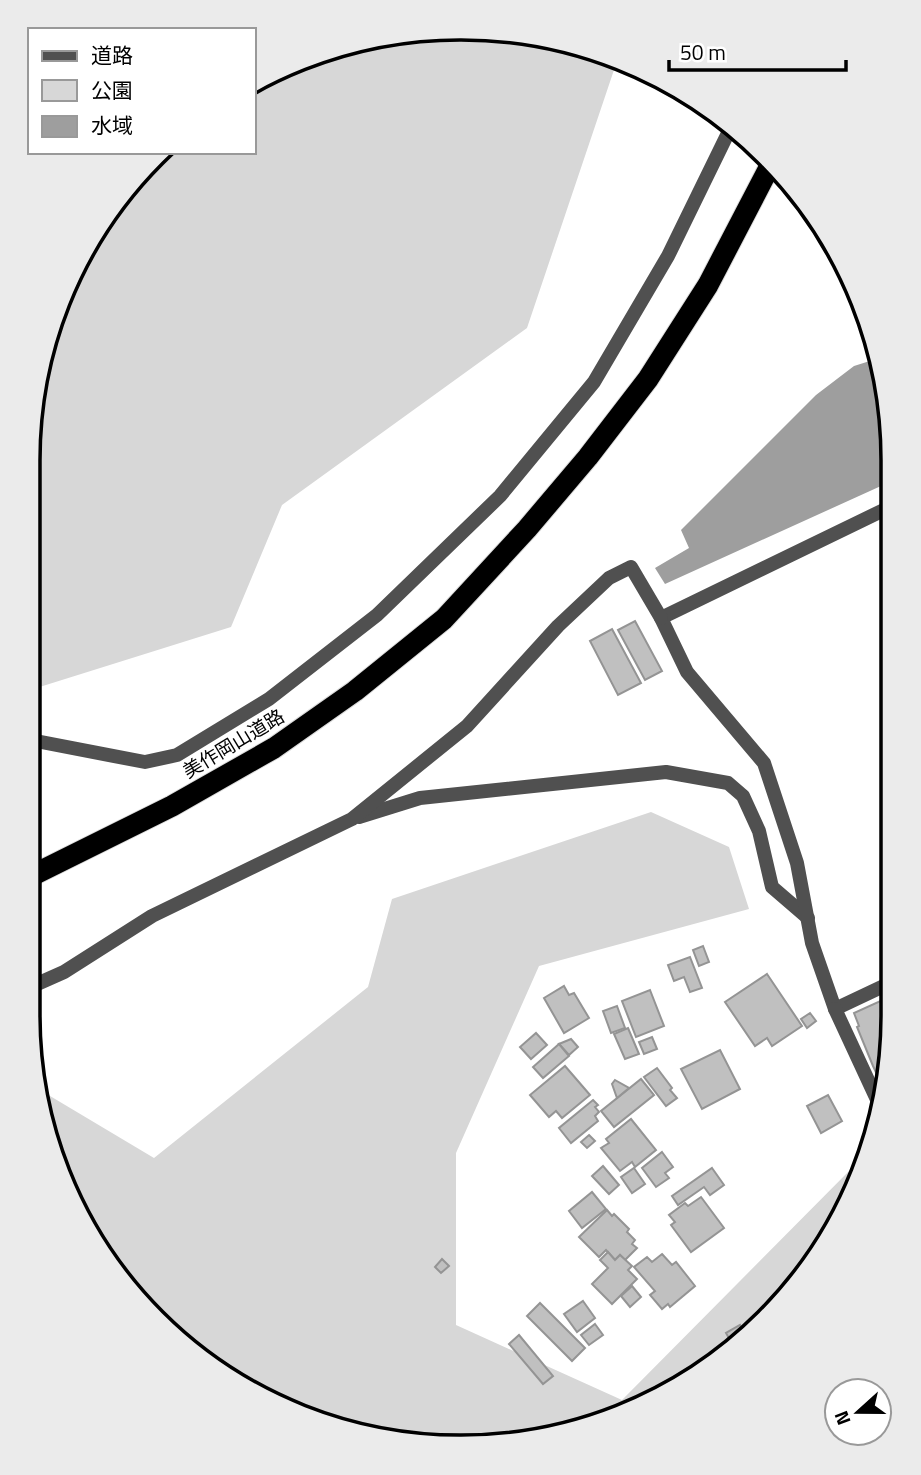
<svg xmlns="http://www.w3.org/2000/svg" width="921" height="1475" viewBox="0 0 921 1475" font-family="'Titillium Web','Noto Sans JP',sans-serif">
<style>
.green{fill:#d7d7d7}
.water{fill:#9e9e9e}
.building{fill:#c0c0c0;stroke:#949494;stroke-width:2}
.lines{fill:none;stroke-linecap:round;stroke-linejoin:round}
.motorway-casing{stroke:#dbdbdb;stroke-width:23}
.minor{stroke:#505050;stroke-width:14}
.motorway{stroke:#000;stroke-width:21}
.labels{text-anchor:middle;dominant-baseline:central;stroke-width:5;stroke-linejoin:round;paint-order:stroke}
.street-label{font-size:19px;fill:#000;stroke:#fff}
.rim{fill:none;stroke:#000;stroke-width:3.5}
</style>
<rect width="100%" height="100%" fill="#fff"/>
<!-- green -->
<g class="green">
<path d="M404 32 573 43 616 64 527 328 282 505 231 627 30 690 32 404 61 295 118 197 169 152H254V83Z"/>
<path d="M651 812 729 847 749 909 539 966 456 1153V1325L622 1400 854 1166 862 1174 860 1180 803 1278 700 1374 573 1432 433 1446 321 1424 197 1357 101 1255 51 1153 40 1090 154 1158 368 987 392 899Z"/>
</g>
<!-- water -->
<path class="water" d="M873 360 892 432V481L665 584 655 568 689 548 681 530 816 395 854 366Z"/>
<!-- building -->
<g class="building">
<path d="M635 621 662 671 645 680 618 630Z"/>
<path d="M612 629 641 683 618 695 590 641Z"/>
<path d="M703 946 709 962 699 966 693 950Z"/>
<path d="M690 957 702 988 690 992 684 977 674 981 668 965Z"/>
<path d="M767 974 802 1026 772 1046 767 1038 755 1046 725 1002Z"/>
<path d="M564 986 569 995 574 993 589 1018 564 1033 544 998Z"/>
<path d="M650 990 664 1026 636 1037 622 1001Z"/>
<path d="M887 998 890 1004 889 1071 886 1083 884 1079 880 1081 873 1066 857 1027 859 1026 854 1013Z"/>
<path d="M617 1006 625 1028 611 1033 603 1011Z"/>
<path d="M810 1013 816 1021 807 1028 801 1019Z"/>
<path d="M628 1028 639 1054 625 1059 614 1034Z"/>
<path d="M536 1033 547 1045 531 1059 520 1047Z"/>
<path d="M652 1037 657 1049 644 1054 639 1042Z"/>
<path d="M571 1039 578 1047 569 1055 559 1044Z"/>
<path d="M559 1044 569 1056 543 1078 533 1067Z"/>
<path d="M720 1050 740 1089 702 1109 681 1069Z"/>
<path d="M565 1066 590 1095 562 1118 556 1111 549 1117 530 1095Z"/>
<path d="M657 1068 672 1088 670 1090 677 1098 666 1106 644 1077Z"/>
<path d="M641 1079 654 1095 614 1127 601 1111Z"/>
<path d="M615 1080 629 1088 617 1098 612 1084Z"/>
<path d="M828 1095 842 1121 821 1133 807 1106Z"/>
<path d="M593 1100 598 1105 595 1107 599 1112 595 1116 598 1121 571 1143 559 1128Z"/>
<path d="M631 1119 656 1150 635 1167 632 1162 620 1171 601 1148 609 1143 606 1139Z"/>
<path d="M589 1135 595 1141 587 1148 581 1142Z"/>
<path d="M662 1152 673 1167 665 1173 669 1178 656 1187 642 1168Z"/>
<path d="M603 1166 619 1185 609 1194 592 1176Z"/>
<path d="M634 1168 645 1184 632 1193 621 1177Z"/>
<path d="M712 1168 724 1185 710 1195 704 1187 678 1205 672 1196Z"/>
<path d="M862 1173 860 1180 854 1190 853 1175Z"/>
<path d="M592 1192 606 1209 582 1228 569 1211Z"/>
<path d="M701 1197 724 1228 691 1252 671 1225 675 1222 669 1215 685 1203 688 1206Z"/>
<path d="M607 1210 612 1216 614 1214 629 1229 627 1232 635 1240 632 1244 637 1248 625 1260 620 1255 615 1260 606 1250 599 1257 579 1237Z"/>
<path d="M608 1252 615 1260 620 1255 632 1266 628 1270 637 1279 612 1304 592 1284 608 1268 600 1260Z"/>
<path d="M662 1254 672 1265 676 1262 695 1286 670 1307 668 1304 662 1309 650 1295 655 1291 634 1267 647 1257 652 1262Z"/>
<path d="M442 1259 449 1266 441 1273 435 1267Z"/>
<path d="M632 1286 641 1297 630 1307 621 1296Z"/>
<path d="M583 1301 595 1318 577 1332 564 1314Z"/>
<path d="M540 1303 585 1348 572 1361 527 1316Z"/>
<path d="M595 1324 603 1335 589 1345 581 1335Z"/>
<path d="M740 1325 744 1333 731 1342 726 1333Z"/>
<path d="M519 1335 553 1376 543 1384 509 1344Z"/>
</g>
<g class="lines">
<defs>
<path id="motorway" d="M29 877 172 806 274 748 355 691 444 619 527 529 588 457 648 379 708 285 771 164"/>
</defs>
<!-- motorway casing -->
<use href="#motorway" class="motorway-casing"/>
<!-- minor -->
<g class="minor">
<path d="M30 743 36 741 145 762 177 755 269 699 377 615 500 496 594 382 668 256 732 125"/>
<path d="M359 817 420 798 666 772 728 783 743 796 759 831 772 887 808 918"/>
<path d="M890 983 835 1009 812 943 797 863 764 763 687 672 661 618 892 506"/>
<path d="M28 988 64 972 152 916 352 819 467 726 558 626 609 578 631 567 661 618"/>
<path d="M835 1009 880 1106"/>
</g>
<!-- motorway -->
<use href="#motorway" class="motorway"/>
</g>
<g class="labels">
<!-- street labels -->
<g class="street-label">
<text transform="translate(233 743) rotate(-31)">美作岡山道路</text>
</g>
</g>
<!-- crop -->
<path d="M0 0H921V1475H0ZM460 40H461A420 420 0 0 1 881 460V1015A420 420 0 0 1 461 1435H460A420 420 0 0 1 40 1015V460A420 420 0 0 1 460 40Z" fill="#ebebeb" fill-rule="evenodd"/>
<path class="rim" d="M460 40H461A420 420 0 0 1 881 460V1015A420 420 0 0 1 461 1435H460A420 420 0 0 1 40 1015V460A420 420 0 0 1 460 40Z"/>
<!-- legend -->
<rect x="28" y="28" width="228" height="126" fill="#ffffff" stroke="#999999" stroke-width="2"/>
<rect x="42" y="51" width="35" height="10" fill="#505050" stroke="#999999" stroke-width="2"/>
<text x="91" y="63" font-size="21" fill="#000000">道路</text>
<rect x="42" y="80" width="35" height="21" fill="#d7d7d7" stroke="#999999" stroke-width="2"/>
<text x="91" y="98" font-size="21" fill="#000000">公園</text>
<rect x="42" y="116" width="35" height="21" fill="#9e9e9e" stroke="#999999" stroke-width="2"/>
<text x="91" y="133" font-size="21" fill="#000000">水域</text>
<!-- north arrow -->
<g transform="translate(858 1412) rotate(249)"><circle r="33" fill="#ffffff" stroke="#999999" stroke-width="2"/>
<path d="M0-5L12 26L0 18L-12 26Z" fill="#000000"/>
<text y="-10" font-size="19" font-weight="bold" text-anchor="middle" fill="#000000">N</text>
</g>
<!-- scale -->
<path d="M669 60v10h177v-10" fill="none" stroke="#000000" stroke-width="3.5"/>
<text x="680" y="60" font-size="21" fill="#000000" stroke="#ffffff" stroke-width="5" paint-order="stroke">50 m</text>
</svg>
